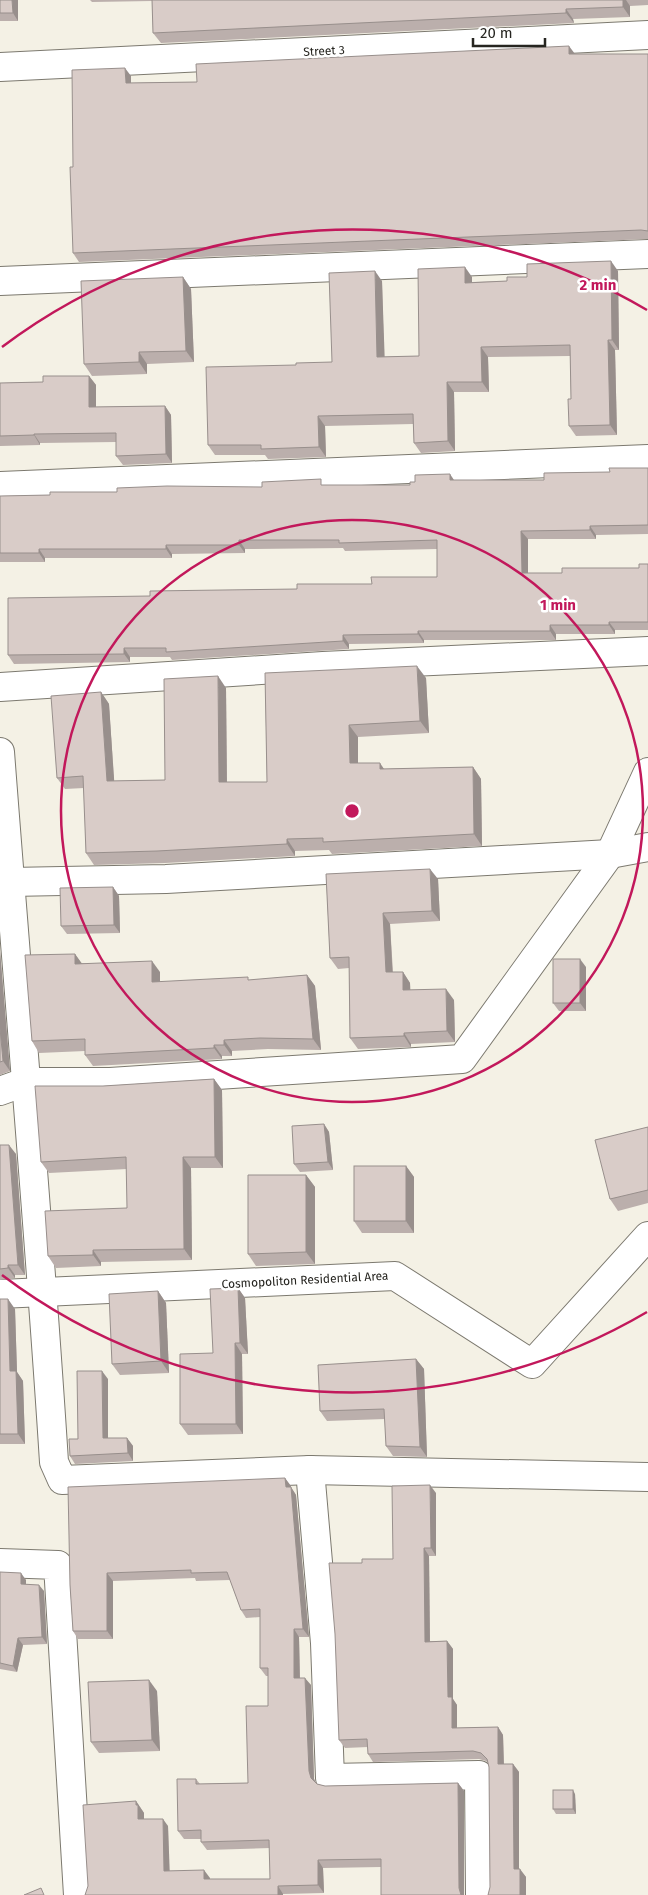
<svg xmlns="http://www.w3.org/2000/svg" width="648" height="1895" viewBox="0 0 648 1895" font-family="'Fira Sans',sans-serif">
<style>
.lines{fill:none;stroke-linecap:round;stroke-linejoin:round}
.minor-casing{stroke:#7c796f;stroke-width:30}
.minor{stroke:#fff;stroke-width:28}
.wall{fill:#bbafac}
.shaded-wall{fill:#988f8c}
.building{fill:#d9ccc8;stroke:#988f8c}
.ring{fill:none;stroke:#c2185b;stroke-width:2.5}
.labels{text-anchor:middle;dominant-baseline:central;stroke-width:5;stroke-linejoin:round;paint-order:stroke}
.street-label{font-size:12px;fill:#262520;stroke:#fff}
.centre{fill:#c2185b;stroke:#fff;stroke-width:2.5}
.ring-label{font-size:15px;text-anchor:middle;font-weight:bold;fill:#c2185b;stroke:#fff;stroke-width:5;stroke-linejoin:round;paint-order:stroke}
</style>
<rect width="100%" height="100%" fill="#f4f1e5"/>
<g class="lines">
<defs>
<g id="minor">
<path d="M0 67 648 35"/>
<path d="M0 281 648 254"/>
<path d="M0 486 648 459"/>
<path d="M0 687 323 666 648 651"/>
<path d="M0 752C18 989 39 1225 54 1462L62 1480 310 1470 648 1477"/>
<path d="M0 884 10 882 166 879 610 854 648 847"/>
<path d="M0 1091 25 1082H110L462 1059 610 854 648 772"/>
<path d="M0 1294 395 1276 532 1364 648 1236"/>
<path d="M310 1470 325 1643 330 1778 479 1775 480 1895"/>
<path d="M0 1563 58 1565 78 1895"/>
</g>
</defs>
<!-- minor casing -->
<use href="#minor" class="minor-casing"/>
<!-- minor -->
<use href="#minor" class="minor"/>
</g>
<!-- wall -->
<g class="wall">
<rect x="0" y="0" width="18" height="21"/>
<path d="M90 0H648V5L630 6V17L573 19 574 23 161 43 153 33 152 1 92 2Z"/>
<path d="M575 54H648V239L79 262 73 253V167L131 76V83L197 82Z"/>
<path d="M618 271 619 350H615L617 435 576 436 569 426 571 399 570 356 488 357 489 392H454L455 451 421 453 414 443 413 424 325 426 326 457 268 459 265 455H215L208 445 296 365 332 362 382 281 384 357 419 356 472 277V282L507 281 527 277Z"/>
<path d="M183 277 191 289 194 362 147 364V374L92 376 84 364Z"/>
<path d="M89 376 96 385V407L165 406 171 415 172 463 123 465 116 456V442L40 443V445L0 446V383L43 382Z"/>
<path d="M648 468V534L596 535V539H528V573H562L639 568 648 564V630H615V634H556V640H424V643L349 644V649L172 660 170 657H130V662L14 664 8 655 150 596 297 589 372 584 437 577V549L345 551 343 548 245 549V553L172 554V558H45V562H0V496L50 495 325 485H410L454 480H544Z"/>
<path d="M265 673 426 678 429 733 358 737V763L385 769 473 767 481 779 482 846 332 854 329 850 295 851V856L165 863 94 865 86 853 84 788 65 789 57 778 101 692 109 704 114 781 165 780 226 688 227 782H267Z"/>
<path d="M326 874 438 879 440 921 390 924 393 972H403L410 983V990L454 1000 455 1042 411 1044V1047L358 1049 350 1038 349 968 338 969 330 958Z"/>
<path d="M113 887 119 896 120 933 67 934 61 926Z"/>
<path d="M0 951 10 1071 0 1075Z"/>
<path d="M75 954 81 963 160 972V982L251 980 307 975 315 986 321 1050 268 1049 232 1051V1056H222V1059L93 1066 85 1055V1051L39 1053 32 1041Z"/>
<path d="M586 967V1011H559L553 1003Z"/>
<path d="M214 1079 222 1090 223 1168H191L192 1260 101 1262V1266L56 1268 48 1256 127 1208V1169L49 1173 41 1162 103 1086Z"/>
<path d="M324 1124 329 1132 333 1170 300 1172 294 1164Z"/>
<path d="M648 1127V1203L618 1211 610 1199Z"/>
<path d="M0 1145 16 1154 25 1275H15V1278L0 1280Z"/>
<path d="M406 1166 414 1177V1233H362L354 1221Z"/>
<path d="M306 1175 315 1187V1264L256 1266 248 1254Z"/>
<path d="M238 1288 245 1298 248 1354H242L243 1434 188 1435 180 1424 213 1353Z"/>
<path d="M158 1291 166 1303 169 1373 120 1375 112 1364Z"/>
<path d="M0 1299 15 1309 17 1372 23 1381 25 1444H0Z"/>
<path d="M416 1359 424 1369 427 1457 393 1456 386 1446 385 1419 327 1421 320 1411Z"/>
<path d="M108 1379V1438H127L133 1446V1461L75 1464 70 1456Z"/>
<path d="M285 1478 296 1495 309 1637H299L300 1678 311 1685 314 1779 316 1782 317 1784 325 1786 458 1783 464 1791V1895H381V1867L323 1868 324 1893 283 1894V1895H85L136 1801 144 1813V1819L168 1826 169 1871 210 1878V1879H270V1848L207 1850 201 1842V1839H184L178 1831 196 1779 200 1784 248 1783 268 1706V1676H266L260 1668V1617L246 1618 241 1610 230 1580 196 1581 195 1578 113 1581V1639H78L73 1631 70 1585Z"/>
<path d="M436 1493V1556H429L430 1641H447L453 1649V1699L457 1705V1728L498 1727 503 1735 504 1764H513L519 1772V1869L526 1877V1895L490 1887 489 1767 488 1763 486 1761 479 1759 373 1762 368 1754V1747L345 1748 339 1740 362 1563 393 1559Z"/>
<path d="M0 1572 26 1580V1584L44 1591 47 1644 23 1645 17 1672 0 1669Z"/>
<path d="M157 1691 160 1751 99 1753 91 1742Z"/>
<path d="M575 1794 576 1814H556L553 1809Z"/>
</g>
<!-- shaded-wall -->
<g class="shaded-wall">
<path d="M12 0H18V21L13 13Z"/>
<path d="M623 0H626L630 6V17L623 7Z"/>
<path d="M566 9 573 19 574 23 566 13Z"/>
<path d="M569 46 575 54H569Z"/>
<path d="M125 68 131 76V91L126 83Z"/>
<path d="M611 261 618 271 619 350 612 340Z"/>
<path d="M465 267 472 277V293L465 283Z"/>
<path d="M375 271 382 281 385 367 377 357Z"/>
<path d="M183 277 191 289 194 362 186 351Z"/>
<path d="M608 340 615 350 617 435 610 425Z"/>
<path d="M481 347 488 357 489 392 482 382Z"/>
<path d="M139 352 147 364V374L139 362Z"/>
<path d="M89 376 96 385V417L89 407Z"/>
<path d="M447 382 454 392 455 451 448 441Z"/>
<path d="M165 406 171 415 172 463 166 454Z"/>
<path d="M318 416 325 426 326 457 319 447Z"/>
<path d="M34 434 40 443V445L34 435Z"/>
<path d="M450 474 456 483 450 480Z"/>
<path d="M590 526 596 535V539L590 530Z"/>
<path d="M521 531 528 539V582L522 573Z"/>
<path d="M239 540 245 549V553L239 545Z"/>
<path d="M166 545 172 554V558L166 549Z"/>
<path d="M39 549 45 558V562L39 553Z"/>
<path d="M609 622 615 630V634L609 625Z"/>
<path d="M550 625 556 634V640L550 631Z"/>
<path d="M418 631 424 640V643L418 634Z"/>
<path d="M343 635 349 644V649L343 641Z"/>
<path d="M124 648 130 657V662L124 654Z"/>
<path d="M417 666 426 678 429 733 420 721Z"/>
<path d="M218 676 226 688 227 794 219 782Z"/>
<path d="M101 692 109 704 115 793 107 781Z"/>
<path d="M349 725 358 737V775L350 763Z"/>
<path d="M380 763 388 775 380 769Z"/>
<path d="M473 767 481 779 482 846 474 834Z"/>
<path d="M287 839 295 851V856L287 844Z"/>
<path d="M430 869 438 879 440 921 432 911Z"/>
<path d="M113 887 119 896 120 933 114 925Z"/>
<path d="M383 913 390 924 393 983 386 972Z"/>
<path d="M0 951 10 1071 3 1061 0 1028Z"/>
<path d="M75 954 83 965 75 964Z"/>
<path d="M580 959 586 967V1011L580 1003Z"/>
<path d="M152 961 160 972V994L152 982Z"/>
<path d="M403 972 410 983 411 1001 403 990Z"/>
<path d="M307 975 315 986 321 1050 313 1039Z"/>
<path d="M446 989 454 1000 455 1042 447 1031Z"/>
<path d="M404 1033 411 1044V1047L404 1036Z"/>
<path d="M224 1040 232 1051V1056L224 1045Z"/>
<path d="M214 1045 222 1056V1059L214 1048Z"/>
<path d="M214 1079 222 1090 223 1168 215 1157Z"/>
<path d="M324 1124 329 1132 333 1170 328 1162Z"/>
<path d="M9 1145 16 1154 25 1275 18 1265Z"/>
<path d="M183 1157 191 1168 192 1260 184 1249Z"/>
<path d="M406 1166 414 1177V1233L406 1221Z"/>
<path d="M306 1175 315 1187V1264L306 1252Z"/>
<path d="M93 1250 101 1262V1266L93 1255Z"/>
<path d="M8 1265 15 1275V1278L8 1268Z"/>
<path d="M238 1288 245 1298 248 1354 240 1343Z"/>
<path d="M158 1291 166 1303 169 1373 161 1361Z"/>
<path d="M8 1299 15 1309 17 1372 23 1381 25 1444 18 1434 10 1371Z"/>
<path d="M235 1343 242 1354 243 1434 236 1424Z"/>
<path d="M416 1359 424 1369 427 1457 420 1447Z"/>
<path d="M102 1371 108 1379V1446L103 1438Z"/>
<path d="M127 1438 133 1446V1461L128 1453Z"/>
<path d="M285 1478 291 1486V1495L286 1487Z"/>
<path d="M430 1485 436 1493V1556L431 1548Z"/>
<path d="M291 1487 296 1495 309 1637 303 1629Z"/>
<path d="M424 1548 429 1556 430 1649 425 1642Z"/>
<path d="M21 1573 26 1580V1590L21 1584Z"/>
<path d="M107 1573 113 1581V1639L107 1631Z"/>
<path d="M39 1585 44 1591 47 1644 42 1637Z"/>
<path d="M294 1629 299 1637 300 1686 294 1678Z"/>
<path d="M18 1638 23 1645 17 1672 13 1666Z"/>
<path d="M447 1641 453 1649V1699L457 1705V1736L452 1728 448 1697Z"/>
<path d="M305 1678 311 1685 314 1779 317 1786 311 1778 309 1771Z"/>
<path d="M149 1680 157 1691 160 1751 152 1740Z"/>
<path d="M498 1727 503 1735 504 1772 498 1764Z"/>
<path d="M513 1764 519 1772V1877L514 1869Z"/>
<path d="M458 1783 464 1791V1895H461L459 1888Z"/>
<path d="M573 1790 575 1794 576 1814 573 1809Z"/>
<path d="M136 1801 144 1813V1826L138 1819Z"/>
<path d="M163 1819 168 1826 170 1879 164 1871Z"/>
<path d="M318 1860 323 1868 324 1893 318 1885Z"/>
<path d="M520 1869 526 1877V1895H520Z"/>
<path d="M204 1870 210 1878V1887L204 1879Z"/>
<path d="M278 1886 283 1894V1895H278Z"/>
</g>
<!-- building -->
<g class="building">
<path d="M0 0H12L13 13H0Z"/>
<path d="M152 0H623V7L566 9V13L153 33Z"/>
<path d="M569 46V54H648V231L641 230 73 253 70 167H73L72 70 125 68 126 83 197 82 196 64Z"/>
<path d="M611 261 612 340H608L610 425 569 426 568 399H571L570 345 481 347 482 382H447L448 441 414 443 413 414 318 416 319 447 261 449V445H208L206 367 296 365V363L332 362 329 273 375 271 377 357 419 356 418 269 465 267V283L507 281V277H527V264Z"/>
<path d="M183 277 186 351 139 352V362L84 364 81 281Z"/>
<path d="M43 376H89V407L165 406 166 454 116 456V433L34 434V435L0 436V383L43 382Z"/>
<path d="M609 468H648V525L590 526V530L521 531 522 573H562V568H639V564H648V622H609V625H550V631H418V634L343 635V641L166 652V648H124V654L8 655V598L150 596V591L297 589V584H372L371 577H437V540L339 543V540H239V545H166V549H39V553H0V496L50 495V492H117V488L167 486 262 487V482L321 479V485H410V482H415V475L450 474V480H544V473L610 472Z"/>
<path d="M417 666 420 721 349 725 350 763H380V769L473 767 474 834 323 842V838L287 839V844L157 851 86 853 83 776 57 778 51 696 101 692 107 781 165 780 164 679 218 676 219 782H267L265 673Z"/>
<path d="M430 869 432 911 383 913 386 972H403V990L446 989 447 1031 404 1033V1036L350 1038 349 957 330 958 326 874Z"/>
<path d="M113 887 114 925 61 926 60 888Z"/>
<path d="M75 954V964L152 961V982L248 977V980L307 975 313 1039 260 1038 224 1040V1045H214V1048L85 1055V1039L32 1041 25 955Z"/>
<rect x="553" y="959" width="27" height="44"/>
<path d="M0 1028 3 1061 0 1062Z"/>
<path d="M214 1079 215 1157H183L184 1249 93 1250V1255L48 1256 45 1211 127 1208 126 1157 41 1162 35 1086H103Z"/>
<path d="M324 1124 328 1162 294 1164 292 1126Z"/>
<path d="M648 1127V1190L610 1199 595 1140Z"/>
<path d="M0 1145H9L18 1265H8V1268L0 1269Z"/>
<rect x="354" y="1166" width="52" height="55"/>
<path d="M248 1175H306V1252L248 1254Z"/>
<path d="M238 1288 240 1343H235L236 1424H180V1354L213 1353 210 1289Z"/>
<path d="M158 1291 161 1361 112 1364 109 1294Z"/>
<path d="M0 1299H8L10 1371H16L18 1434H0Z"/>
<path d="M416 1359 420 1447 386 1446 384 1409 320 1411 318 1365Z"/>
<path d="M77 1371H102L103 1438H127L128 1453 70 1456 69 1439H78Z"/>
<path d="M285 1478 286 1487H291L303 1629H294V1678H305L309 1771 311 1778 317 1784 325 1786 458 1783 459 1888 461 1895H381V1859L318 1860V1885L278 1886V1895H85L88 1886 83 1805 136 1801V1805H138V1819H163L164 1871 204 1870V1879H270L269 1840 201 1842V1830L178 1831 177 1779H196V1784L248 1783 246 1706H268V1668H260V1609L241 1610 227 1572 191 1573V1570L107 1573V1631H73L70 1585 68 1487Z"/>
<path d="M430 1485 431 1548H424L425 1642 447 1641 448 1697H452V1728L498 1727V1764H513L514 1869H520V1895H488L490 1887 489 1767 487 1759 481 1753 473 1751 368 1754 367 1739 339 1740 335 1634 329 1563H362V1559H393L392 1486Z"/>
<path d="M0 1572 21 1573V1584L39 1585 42 1637 18 1638 13 1666 0 1663Z"/>
<path d="M149 1680 152 1740 91 1742 88 1682Z"/>
<rect x="553" y="1790" width="20" height="19"/>
<path d="M41 1888 44 1895H24Z"/>
</g>
<!-- distance rings -->
<g class="ring">
<circle cx="352" cy="811" r="291"/>
<path d="M647 1312A581 581 0 0 1 2 1275M2 347A581 581 0 0 1 647 310"/>
</g>
<g class="labels">
<!-- street labels -->
<g class="street-label">
<text transform="translate(324 51) rotate(-3)">Street 3</text>
<text transform="translate(305 1280) rotate(-3)">Cosmopoliton Residential Area</text>
</g>
</g>
<circle cx="352" cy="811" r="8" class="centre"/>
<g class="ring-label">
<text x="598" y="290">2 min</text>
<text x="558" y="610">1 min</text>
</g>
<!-- scale -->
<path d="M473 38v8h72v-8" fill="none" stroke="#262520" stroke-width="2.5"/>
<text x="480" y="38" font-size="15" fill="#262520" stroke="#ffffff" stroke-width="4" paint-order="stroke">20 m</text>
</svg>
